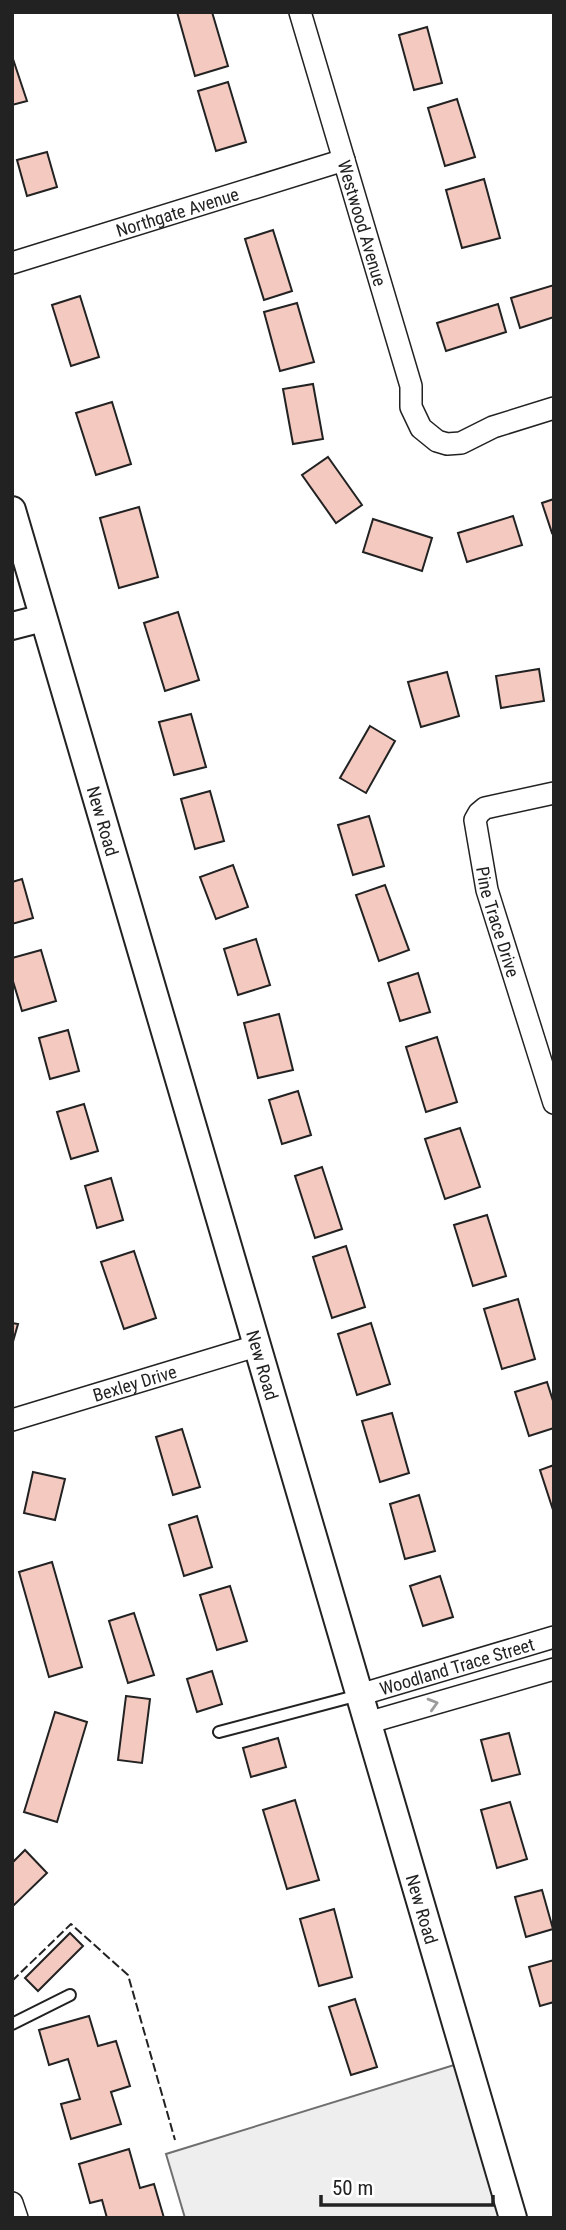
<svg xmlns="http://www.w3.org/2000/svg" width="566" height="2230" viewBox="0 0 566 2230" font-family="'Roboto Condensed',sans-serif">
<style>
.green{fill:#eee;stroke:#6f6f6f;stroke-width:2}
.building{fill:#f3c9c0;stroke:#222;stroke-width:2}
.lines{fill:none;stroke-linecap:round;stroke-linejoin:round}
.service-casing{stroke:#222;stroke-width:14}
.minor-casing{stroke:#222;stroke-width:24}
.tertiary-casing{stroke:#222;stroke-width:30}
.service{stroke:#fff;stroke-width:10}
.minor{stroke:#fff;stroke-width:21}
.tertiary{stroke:#fff;stroke-width:26}
.fence{stroke:#222;stroke-width:2;stroke-dasharray:9 3.5;stroke-linecap:butt}
.oneway{stroke:#9c9c9c}
.labels{text-anchor:middle;dominant-baseline:central;stroke-width:5;stroke-linejoin:round;paint-order:stroke}
.street-label{font-size:18px;fill:#222;stroke:#fff}
</style>
<rect width="100%" height="100%" fill="#fff"/>
<!-- green -->
<path class="green" d="M467 2061 513 2218H185L166 2154Z"/>
<!-- building -->
<g class="building">
<path d="M177 12H212L228 66 195 76Z"/>
<path d="M427 27 442 83 414 90 399 35Z"/>
<path d="M12 56 27 101 12 105Z"/>
<path d="M228 82 246 142 216 151 198 91Z"/>
<path d="M457 99 475 157 445 166 428 108Z"/>
<path d="M47 152 57 187 27 196 17 160Z"/>
<path d="M484 179 500 238 462 248 446 190Z"/>
<path d="M273 230 292 291 264 300 245 239Z"/>
<path d="M554 285V317L520 328 511 298Z"/>
<path d="M80 296 99 357 71 366 52 305Z"/>
<path d="M297 303 314 362 280 371 264 312Z"/>
<path d="M498 304 506 332 446 351 437 323Z"/>
<path d="M313 384 323 439 293 444 283 389Z"/>
<path d="M112 402 131 464 96 475 76 413Z"/>
<path d="M328 457 362 505 336 523 302 475Z"/>
<path d="M554 499V532L552 533 542 503Z"/>
<path d="M139 507 158 577 119 588 100 518Z"/>
<path d="M513 516 522 545 467 562 458 533Z"/>
<path d="M373 519 432 538 422 571 363 552Z"/>
<path d="M178 612 199 680 165 691 144 623Z"/>
<path d="M539 669 544 701 501 708 496 676Z"/>
<path d="M447 672 459 716 421 727 408 682Z"/>
<path d="M191 714 206 767 174 775 159 722Z"/>
<path d="M370 726 395 741 366 793 340 778Z"/>
<path d="M210 791 224 841 195 849 181 799Z"/>
<path d="M369 816 384 866 353 875 338 825Z"/>
<path d="M233 865 248 907 216 919 200 877Z"/>
<path d="M22 879 33 918 12 924V882Z"/>
<path d="M385 885 409 950 379 961 356 895Z"/>
<path d="M256 939 270 985 238 995 224 949Z"/>
<path d="M41 950 56 1001 22 1011 12 978V958Z"/>
<path d="M418 973 430 1012 400 1021 388 983Z"/>
<path d="M279 1014 293 1070 258 1078 244 1023Z"/>
<path d="M68 1030 79 1071 50 1079 39 1038Z"/>
<path d="M437 1037 457 1102 426 1112 406 1047Z"/>
<path d="M298 1091 311 1135 282 1144 269 1100Z"/>
<path d="M84 1104 98 1151 71 1159 57 1112Z"/>
<path d="M460 1128 480 1187 445 1199 425 1139Z"/>
<path d="M322 1167 342 1229 315 1238 295 1176Z"/>
<path d="M111 1178 123 1220 97 1228 85 1186Z"/>
<path d="M487 1215 506 1276 473 1286 454 1225Z"/>
<path d="M346 1246 365 1307 332 1318 313 1257Z"/>
<path d="M134 1251 156 1318 124 1329 101 1262Z"/>
<path d="M518 1299 535 1359 502 1369 484 1309Z"/>
<path d="M12 1323 18 1324 12 1345Z"/>
<path d="M371 1323 390 1384 357 1395 338 1334Z"/>
<path d="M547 1382 554 1404V1428L529 1436 515 1392Z"/>
<path d="M392 1413 409 1473 380 1482 362 1421Z"/>
<path d="M182 1429 200 1487 173 1495 156 1437Z"/>
<path d="M554 1465V1513L540 1470Z"/>
<path d="M33 1472 65 1479 55 1520 24 1513Z"/>
<path d="M419 1495 435 1551 405 1559 390 1504Z"/>
<path d="M197 1516 212 1567 184 1576 169 1525Z"/>
<path d="M52 1562 82 1667 49 1677 19 1572Z"/>
<path d="M440 1576 453 1617 423 1626 410 1586Z"/>
<path d="M230 1586 247 1641 217 1650 200 1595Z"/>
<path d="M134 1613 154 1675 128 1683 109 1621Z"/>
<path d="M212 1671 222 1704 197 1712 187 1679Z"/>
<path d="M126 1696 150 1699 142 1763 118 1760Z"/>
<path d="M55 1712 87 1722 57 1822 24 1812Z"/>
<path d="M509 1733 520 1774 492 1781 481 1740Z"/>
<path d="M278 1738 286 1767 251 1777 243 1748Z"/>
<path d="M295 1800 319 1880 287 1889 263 1810Z"/>
<path d="M510 1802 527 1859 497 1868 481 1810Z"/>
<path d="M25 1850 47 1873 12 1907V1863Z"/>
<path d="M542 1890 553 1929 526 1937 515 1897Z"/>
<path d="M334 1909 352 1977 319 1986 300 1919Z"/>
<path d="M70 1933 83 1946 38 1991 25 1978Z"/>
<path d="M554 1960V2002L540 2006 529 1967Z"/>
<path d="M355 1999 377 2067 351 2075 329 2007Z"/>
<path d="M89 2016 98 2046 116 2041 130 2086 111 2092 121 2124 71 2139 61 2104 80 2099 68 2059 49 2065 39 2030Z"/>
<path d="M129 2149 140 2188 154 2184 164 2218H107L102 2200 90 2203 79 2164Z"/>
</g>
<g class="lines">
<defs>
<g id="service">
<path d="M219 1732 359 1695"/>
<path d="M12 2024 70 1995"/>
</g>
<g id="minor">
<path id="s1" d="M300 12 411 386V407L421 428 437 441 447 444 461 443 493 427 554 408"/>
<path id="s2" d="M12 263 344 160"/>
<path id="s3" d="M554 793 485 808 479 813 475 820 487 890 554 1103"/>
<path id="s4" d="M12 1420 256 1346"/>
<path id="s5" d="M359 1695 554 1637"/>
<path d="M367 1723 554 1669"/>
<path d="M12 2203 17 2218"/>
</g>
<g id="tertiary">
<path id="s6" d="M12 510 513 2218"/>
<path d="M12 626 43 618"/>
</g>
</defs>
<!-- service casing -->
<use href="#service" class="service-casing"/>
<!-- minor casing -->
<use href="#minor" class="minor-casing"/>
<!-- tertiary casing -->
<use href="#tertiary" class="tertiary-casing"/>
<!-- service -->
<use href="#service" class="service"/>
<!-- minor -->
<use href="#minor" class="minor"/>
<!-- tertiary -->
<use href="#tertiary" class="tertiary"/>
<!-- fence -->
<path class="fence" d="M12 1981 71 1924 128 1975 175 2140"/>
</g>
<!-- one-way arrows -->
<defs><path id="oneway-chevron" d="M-2-3.5L2.5 0L-2 3.5" fill="none" stroke-width="1.6" stroke-linecap="round" stroke-linejoin="round" transform="scale(1.75)"/></defs>
<use class="oneway" href="#oneway-chevron" transform="translate(433 1704) rotate(-16)"/>
<g class="labels">
<!-- street labels -->
<g class="street-label">
<text stroke="none"><textPath href="#s2" startOffset="173">Northgate Avenue</textPath></text>
<text stroke="none"><textPath href="#s1" startOffset="220">Westwood Avenue</textPath></text>
<text stroke="none"><textPath href="#s6" startOffset="324">New Road</textPath></text>
<text stroke="none"><textPath href="#s3" startOffset="191">Pine Trace Drive</textPath></text>
<text stroke="none"><textPath href="#s6" startOffset="891">New Road</textPath></text>
<text stroke="none"><textPath href="#s4" startOffset="128">Bexley Drive</textPath></text>
<text stroke="none"><textPath href="#s5" startOffset="102">Woodland Trace Street</textPath></text>
<text stroke="none"><textPath href="#s6" startOffset="1458">New Road</textPath></text>
</g>
</g>
<!-- border -->
<rect width="566" height="2230" fill="none" stroke="#222222" stroke-width="28"/>
<!-- scale -->
<path d="M321 2195v10h172v-10" fill="none" stroke="#222222" stroke-width="3.5"/>
<text x="332" y="2195" font-size="21" fill="#222222" stroke="#ffffff" stroke-width="5" paint-order="stroke">50 m</text>
</svg>
